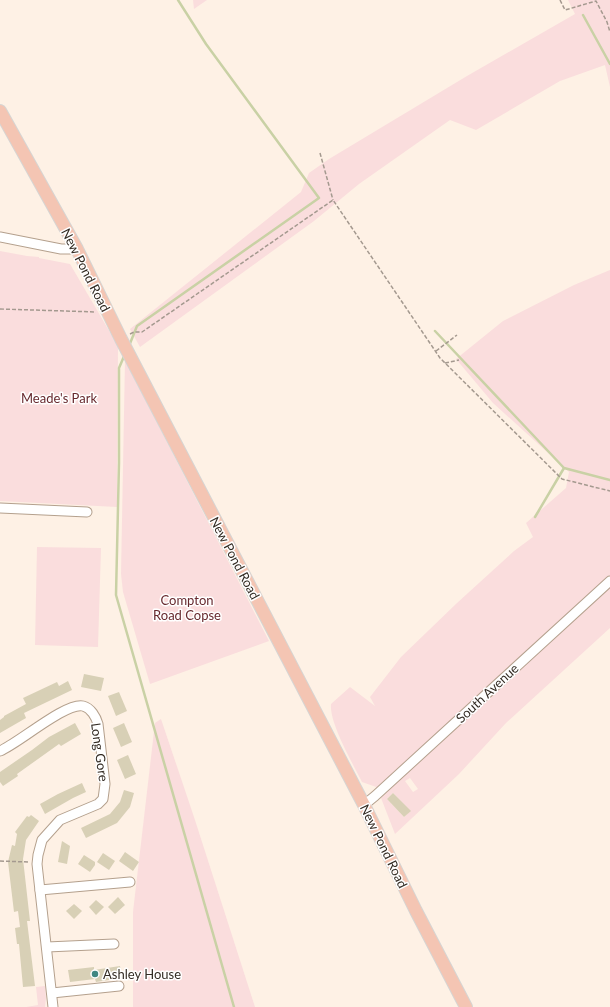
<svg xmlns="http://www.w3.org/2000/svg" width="610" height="1007" viewBox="0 0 610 1007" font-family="Lato,sans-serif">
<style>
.green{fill:#fadddd;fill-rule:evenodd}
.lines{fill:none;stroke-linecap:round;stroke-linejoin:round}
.stream{stroke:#c9d1a5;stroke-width:2.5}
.building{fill:#d8d0b6}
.minor-casing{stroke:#b4a08d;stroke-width:11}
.major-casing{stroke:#d6d5d3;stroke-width:14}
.path{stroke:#a4998f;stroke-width:1.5;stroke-dasharray:4 2;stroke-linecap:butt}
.minor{stroke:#fff;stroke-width:9}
.major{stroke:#f4c5b3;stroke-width:12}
.poi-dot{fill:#3f8782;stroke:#fff;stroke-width:1.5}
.labels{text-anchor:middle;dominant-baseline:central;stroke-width:3;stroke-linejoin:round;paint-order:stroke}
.street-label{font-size:13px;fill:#332b23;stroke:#fff}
.park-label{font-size:13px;fill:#67292e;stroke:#fff}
.poi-label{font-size:13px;fill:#332b23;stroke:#fff;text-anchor:start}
</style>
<rect width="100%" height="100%" fill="#fef1e5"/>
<!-- green -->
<g class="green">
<path d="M193 0H207L194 9Z"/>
<path d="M568 0H610V87L605 65 560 81 476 130 450 120 359 184 314 221 140 347 130 329 301 192 309 173 329 159 467 76 575 14Z"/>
<path d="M0 251 27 256 39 257V258L70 264 118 346 117 507 0 501Z"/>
<path d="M610 270V628L506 723 459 774 395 834 381 798 410 769 379 788 362 782C353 764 329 723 331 704L350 687 375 706 370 697 401 657 457 603 514 551 533 537 526 523 566 488 569 472 493 403 456 359 503 321 574 285ZM410 778 418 789 413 792 405 781ZM393 793 410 811 404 817 387 799Z"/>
<path d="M125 360 269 641 150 684 123 592 121 574Z"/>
<path d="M37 547 101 548 98 647 35 645Z"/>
<path d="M161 719 194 817 255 1007H133V912L155 723Z"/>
<path d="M45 986 46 998 45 1007H26L38 1005 36 987Z"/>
</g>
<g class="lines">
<!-- stream -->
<g class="stream">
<path d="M583 15 610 64"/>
<path d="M435 331 564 468 610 480"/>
<path d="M129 346 137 326 319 198 206 44 178 0"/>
<path d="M125 354 119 368V463L116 595 234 1007"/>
<path d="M535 517 564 468"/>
</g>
</g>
<!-- building -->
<g class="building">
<path d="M84 674 104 678 101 691 81 687Z"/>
<path d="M68 681 72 690 24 713 26 718 0 733V720L4 717V716L26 704 23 698 57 682 59 686Z"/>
<path d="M119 692 127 711 116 716 108 696Z"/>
<path d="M75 723 81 734 61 746 59 744 17 774 18 776 3 786 0 782V772L32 750 49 737Z"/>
<path d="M124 723 132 742 121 747 113 728Z"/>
<path d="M128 755 136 774 125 779 117 760Z"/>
<path d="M82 783 86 792 73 798 45 814 40 804 58 794Z"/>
<path d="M124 790 134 793 130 807 117 823 86 838 81 828 110 814 120 802Z"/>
<path d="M393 793 411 811 404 817 387 799Z"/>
<path d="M31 815 39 821 26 840 23 859 30 921H27L35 986 23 987 19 944H17L15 928 20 927 18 911 14 912 8 862 12 845 15 846 17 834 15 832 27 816 29 817Z"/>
<path d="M62 841 70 846 67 864 58 862Z"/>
<path d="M125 852 139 862 133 871 119 861Z"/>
<path d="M103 853 115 861 109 870 97 862Z"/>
<path d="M84 855 95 862V865L90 872 78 864Z"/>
<path d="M118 897 125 905 115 914 108 907Z"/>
<path d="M96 900 104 907 96 915 89 907Z"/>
<path d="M74 904 82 911 74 919 66 911Z"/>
<path d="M120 966 122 978 96 982 95 979 70 982 68 970 94 967V970Z"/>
</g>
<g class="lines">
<defs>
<g id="minor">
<path d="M0 237 61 249H77"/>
<path d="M0 508 87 512"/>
<path d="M0 751C19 743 66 702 83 706 91 708 96 717 98 724L105 784 103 799 98 804 60 820 42 840 38 855 37 864 53 1007"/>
<path d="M364 805 375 796 610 581"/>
<path d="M40 890 130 882"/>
<path d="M47 947 114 944"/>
<path d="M52 993 119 986"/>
</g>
<path id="major" d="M0 111 77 249 121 339 364 805 416 911 466 1007"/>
</defs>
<!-- minor casing -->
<use href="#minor" class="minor-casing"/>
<!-- major casing -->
<use href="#major" class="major-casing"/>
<!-- path -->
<g class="path">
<path d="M560 0 565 10 596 1 607 22 610 32"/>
<path d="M320 153 333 200"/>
<path d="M0 309 96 312"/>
<path d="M130 334 134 332H142L333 200 440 358 562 479 610 491"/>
<path d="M436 351 457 335"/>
<path d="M445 363 459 360"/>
<path d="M0 861 28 862"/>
</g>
<!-- minor -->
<use href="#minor" class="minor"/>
<!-- major -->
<use href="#major" class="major"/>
</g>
<!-- markers -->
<circle class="poi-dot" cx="95" cy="974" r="4"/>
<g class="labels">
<!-- street labels -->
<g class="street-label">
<text transform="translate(86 270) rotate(63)">New Pond Road</text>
<text transform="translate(235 558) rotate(62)">New Pond Road</text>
<text transform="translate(487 693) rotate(-43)">South Avenue</text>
<text transform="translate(100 752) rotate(82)">Long Gore</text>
<text transform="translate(384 846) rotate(64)">New Pond Road</text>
</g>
<!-- park labels -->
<g class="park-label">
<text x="59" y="398">Meade's Park</text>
<text x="187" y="600">Compton<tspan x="187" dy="15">Road Copse</tspan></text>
</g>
<!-- poi labels -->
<g class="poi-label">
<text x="103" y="974">Ashley House</text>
</g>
</g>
</svg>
